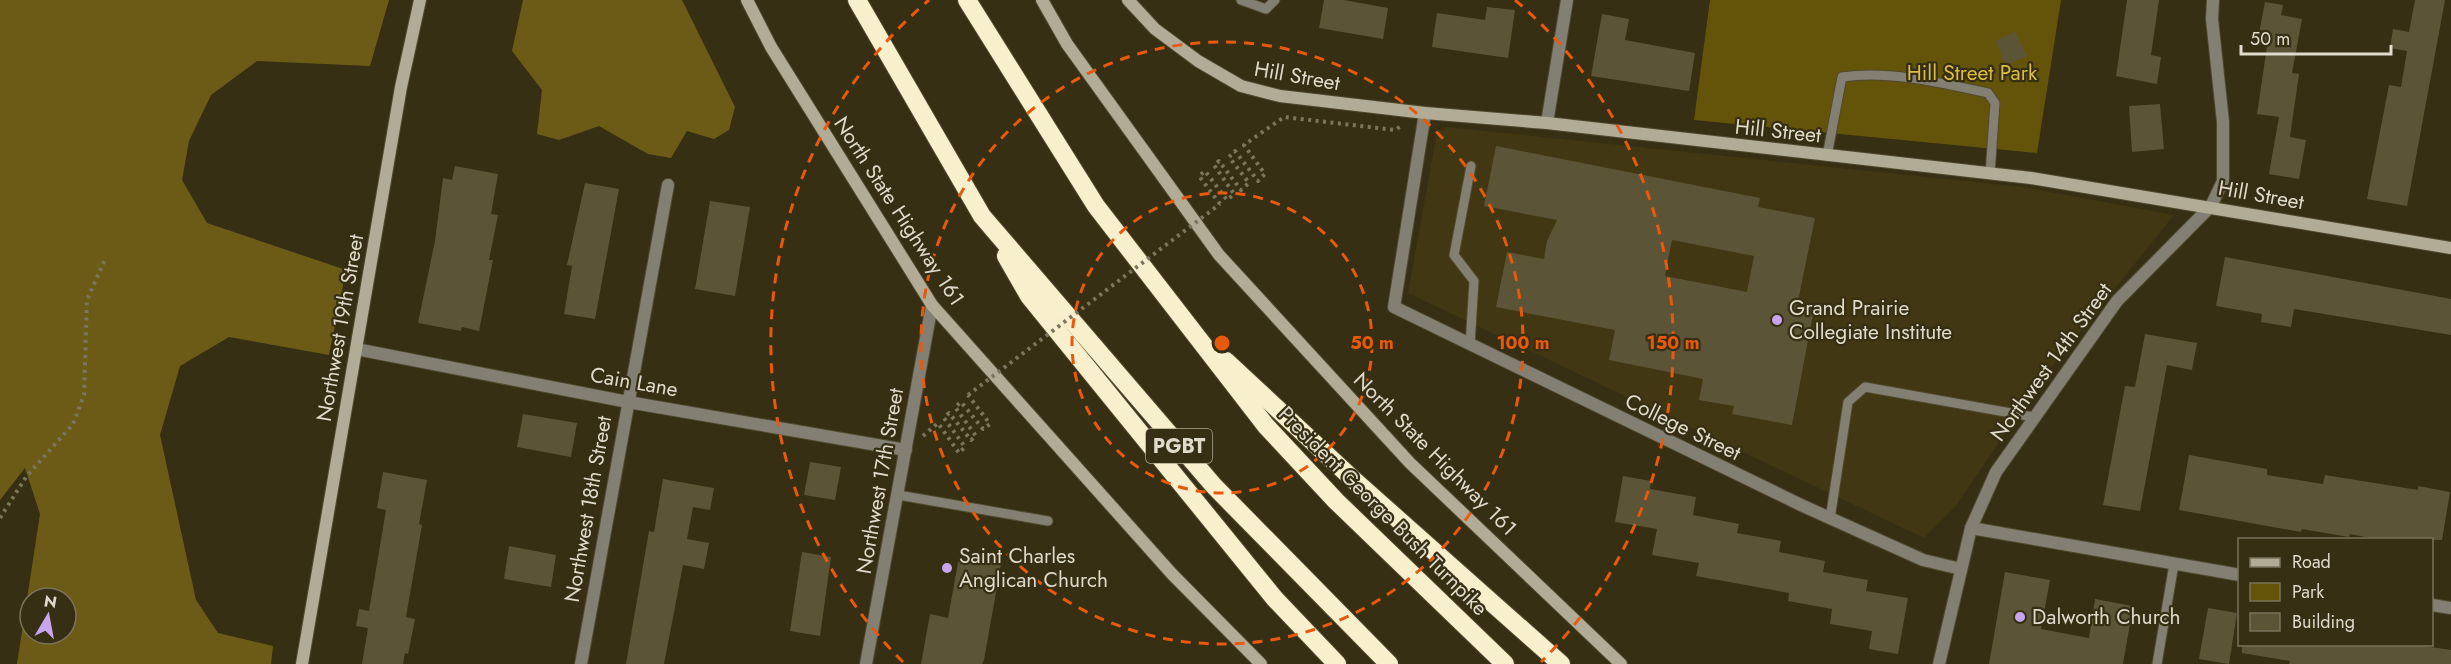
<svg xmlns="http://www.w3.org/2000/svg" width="2451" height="664" viewBox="0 0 2451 664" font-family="Jost,sans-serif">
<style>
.built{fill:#413712}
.green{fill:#64540a}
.forest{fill:#6c5b17;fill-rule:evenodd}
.building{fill:#5c5437;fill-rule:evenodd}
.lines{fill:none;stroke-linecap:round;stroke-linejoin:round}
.lane-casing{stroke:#524a30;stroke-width:11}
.street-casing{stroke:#524a30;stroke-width:14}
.secondary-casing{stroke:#524a30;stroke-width:14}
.highway-casing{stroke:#524a30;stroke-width:20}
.path{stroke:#7c755e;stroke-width:4;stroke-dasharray:3 4.5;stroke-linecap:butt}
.lane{stroke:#837f72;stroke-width:9}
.street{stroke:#837f72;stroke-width:12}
.secondary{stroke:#b2ac97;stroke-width:12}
.highway{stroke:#f8efcd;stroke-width:18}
.path-bridge{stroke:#7c755e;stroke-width:4;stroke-dasharray:3 4.5;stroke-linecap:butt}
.ring{fill:none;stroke:#e8590c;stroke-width:3;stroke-dasharray:10 8}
.poi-dot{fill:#c7a6ef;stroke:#372f13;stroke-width:2}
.labels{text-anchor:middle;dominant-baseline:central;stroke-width:4.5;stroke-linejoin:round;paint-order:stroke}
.shield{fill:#372f13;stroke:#ada793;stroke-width:1.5}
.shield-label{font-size:20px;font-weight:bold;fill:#dfdaca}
.park-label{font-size:21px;fill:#dbbd46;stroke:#372f13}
.street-label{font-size:21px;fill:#dfdaca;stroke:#372f13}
.poi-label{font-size:21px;fill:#dfdaca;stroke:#372f13;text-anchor:start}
.centre{fill:#e8590c;stroke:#372f13;stroke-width:3}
.ring-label{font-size:18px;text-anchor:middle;font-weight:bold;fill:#e8590c;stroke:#372f13;stroke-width:4.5;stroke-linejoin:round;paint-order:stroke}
</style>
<rect width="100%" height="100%" fill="#372f13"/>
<!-- built -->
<path class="built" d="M1447 127 2023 187 2174 215 2042 379 1955 507 1924 538 1408 293 1437 132Z"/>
<!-- green -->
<path class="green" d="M1710 0H2061L2037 153 1694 120Z"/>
<!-- forest -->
<g class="forest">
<path d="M0 0H389L370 66 257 61 211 95 189 141 182 180 207 223 346 270 329 355 229 337 180 366 160 435 196 600 218 633 273 646 271 664H17L40 514 25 468 0 500ZM30 598H66V634H30Z"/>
<path d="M523 0H682L735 107 729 130 714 139 687 131 671 158 648 154 599 126 559 140 537 134 542 90 512 51Z"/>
</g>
<!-- building -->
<g class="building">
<path d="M1324 0H1344L1388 8 1383 39 1319 28Z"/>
<path d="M2127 0H2159L2151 55 2161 57 2157 84 2116 76Z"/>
<path d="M2415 0H2445L2407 206 2367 199 2389 85 2401 87 2407 51 2390 48 2393 29 2409 32Z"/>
<path d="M2265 2 2283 5 2281 15 2302 19 2292 73 2299 74 2290 137 2306 140 2299 179 2269 174 2279 117 2257 114 2267 46 2257 44Z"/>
<path d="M1487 7 1515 10 1508 58 1432 47 1437 13 1485 20Z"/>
<path d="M1602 14 1629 19 1625 40 1695 53 1689 91 1591 76Z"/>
<path d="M2015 32 2027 56 2006 65 1995 41Z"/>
<path d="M2160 104 2164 149 2132 152 2129 106Z"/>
<path d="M1496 146 1760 198 1758 207 1815 218 1797 306 1814 309 1792 425 1732 414 1734 406 1699 400 1703 379 1609 360 1615 330 1496 307 1507 252 1544 259 1547 241 1557 220 1484 206ZM1672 240 1754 256 1747 292 1665 276Z"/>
<path d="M455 166 498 174 491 214 498 215 489 260H493L479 331 462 327 461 331 418 323 435 241 443 178 452 180Z"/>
<path d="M585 183 619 189 595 319 564 314 572 266 567 265Z"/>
<path d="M710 201 750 207 735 296 695 289Z"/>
<path d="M2225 257 2451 299V335L2294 309 2291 327 2261 322 2262 314 2216 306Z"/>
<path d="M2145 334 2197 343 2192 370 2167 365 2140 511 2103 505 2125 386 2135 387Z"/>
<path d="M523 414 577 423 571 457 517 447Z"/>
<path d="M2189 455 2267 469V475L2323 484 2325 475 2418 490V486L2450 492 2442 540H2380L2350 534 2349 537 2302 529 2301 532 2179 510Z"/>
<path d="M810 462 841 467 835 500 804 495Z"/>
<path d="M383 472 427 480 419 524 422 525 406 617 415 619 408 654 405 653 403 664H362L368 628 356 626 359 609 369 611 386 510 377 508Z"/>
<path d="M1623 476 1651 481 1650 489 1696 497 1693 515 1739 524 1737 533 1781 541 1779 552 1825 561 1823 572 1868 580 1866 591 1908 598 1898 654 1869 649 1872 631 1830 624 1832 609 1788 601 1789 593 1696 576 1699 563 1652 555 1657 529 1615 522Z"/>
<path d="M663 479 714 488 710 510 693 507 687 539 709 543 704 569 683 565 664 664H626L649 531 654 532Z"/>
<path d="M509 546 556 555 551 587 504 579Z"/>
<path d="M802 552 831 557 820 636 790 631Z"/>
<path d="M959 557 1001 564 984 660 982 664H921L930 614 948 618Z"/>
<path d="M2005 572 2050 580 2041 629 2089 638 2095 599 2133 606 2123 664H1989Z"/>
<path d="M2208 608 2237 613 2229 664 2199 659Z"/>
<path d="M2242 645H2418L2451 650V664H2289L2290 661 2242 653Z"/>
</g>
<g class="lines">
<defs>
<g id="lane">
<path d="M1241 0 1266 9 1275 0"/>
<path d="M1827 156 1842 77C1890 70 1941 83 1988 93L1995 103 1990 174"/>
<path d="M1470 345 1474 281 1454 255 1471 166"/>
<path d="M898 495 1048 521"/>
<path d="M1830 519 1848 402 1865 387 2034 417"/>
<path d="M2157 664 2174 564"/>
</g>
<g id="street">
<path d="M1425 113 1394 307 1801 505 1923 560 1961 569"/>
<path d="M1547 123 1567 0"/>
<path d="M356 349 628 402 906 450"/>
<path d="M1971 528 2240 575"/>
<path d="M2432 605 2451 608"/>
<path d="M581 664 668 185"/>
<path d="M866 664 932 305"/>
<path d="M1939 664 1971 528 1996 472 2117 301 2211 206 2223 181V122L2212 19 2213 0"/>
</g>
<g id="secondary">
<path d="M747 0 771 47 932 305 1172 574 1261 664"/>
<path d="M1042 0 1067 44 1219 255 1410 463 1621 664"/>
<path d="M1128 0 1155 29 1198 61 1241 86 1280 96 1425 113 1547 123 2031 178 2451 248"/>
<path d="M302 664 401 87 420 0"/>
</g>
<g id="highway">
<path d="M857 0 982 216 1214 486 1389 664"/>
<path d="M967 0 1096 206 1266 426 1336 501 1505 664"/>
<path d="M1006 256 1029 296 1275 599 1337 664"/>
<path d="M1226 361 1356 482 1561 664"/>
</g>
</defs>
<!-- lane casing -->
<use href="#lane" class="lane-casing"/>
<!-- street casing -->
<use href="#street" class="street-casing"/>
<!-- secondary casing -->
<use href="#secondary" class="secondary-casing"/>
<!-- highway casing -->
<use href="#highway" class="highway-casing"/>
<!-- path -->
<g class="path">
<path d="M1220 204 1199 176 1205 171 1227 200 1234 194 1214 165 1219 161 1241 190 1249 183 1229 157 1235 151 1258 181 1265 174 1244 145 1284 117 1395 130 1401 126"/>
<path d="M923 436 938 423 959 453 965 447 944 418 949 413 971 440 976 436 955 407 961 402 983 429 990 424 968 395"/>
<path d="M0 518 26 477 73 424 84 395 87 300 106 257"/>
</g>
<!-- lane -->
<use href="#lane" class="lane"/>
<!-- street -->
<use href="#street" class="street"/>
<!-- secondary -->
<use href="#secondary" class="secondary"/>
<!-- highway -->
<use href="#highway" class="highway"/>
<!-- path-bridge -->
<path class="path-bridge" d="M968 395 1220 204"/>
</g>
<!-- distance rings -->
<g class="ring">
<circle cx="1222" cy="343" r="150"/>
<circle cx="1222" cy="343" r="301"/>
<path d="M903 662A451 451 0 0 1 929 0M1515 0A451 451 0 0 1 1541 662"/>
</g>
<!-- markers -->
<g class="poi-dot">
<circle cx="1777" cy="320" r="6"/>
<circle cx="947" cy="568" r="6"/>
<circle cx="2020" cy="617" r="6"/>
</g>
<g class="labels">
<!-- shield labels -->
<rect class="shield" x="1146" y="429" width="66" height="34" rx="4.5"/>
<g class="shield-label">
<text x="1179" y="446">PGBT</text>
</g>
<!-- park labels -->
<g class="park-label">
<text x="1972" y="73">Hill Street Park</text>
</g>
<!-- street labels -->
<g class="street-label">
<text transform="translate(1297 76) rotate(10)">Hill Street</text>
<text transform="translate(1778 131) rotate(6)">Hill Street</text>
<text transform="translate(2261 195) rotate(10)">Hill Street</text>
<text transform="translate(899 211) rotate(57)">North State Highway 161</text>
<text transform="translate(340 328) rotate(-80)">Northwest 19th Street</text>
<text transform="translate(2051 362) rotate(-54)">Northwest 14th Street</text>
<text transform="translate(634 382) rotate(10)">Cain Lane</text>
<text transform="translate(1683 427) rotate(26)">College Street</text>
<text transform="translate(1435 454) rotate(45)">North State Highway 161</text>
<text transform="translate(880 481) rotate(-80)">Northwest 17th Street</text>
<text transform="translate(588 509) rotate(-80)">Northwest 18th Street</text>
<text transform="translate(1383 511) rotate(45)">President George Bush Turnpike</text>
</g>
<!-- poi labels -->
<g class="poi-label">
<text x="1789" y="308">Grand Prairie<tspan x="1789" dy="24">Collegiate Institute</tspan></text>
<text x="959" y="556">Saint Charles<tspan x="959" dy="24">Anglican Church</tspan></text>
<text x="2032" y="617">Dalworth Church</text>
</g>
</g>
<circle cx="1222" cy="343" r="9" class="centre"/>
<g class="ring-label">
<text x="1372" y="349">50 m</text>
<text x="1523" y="349">100 m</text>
<text x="1673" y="349">150 m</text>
</g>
<!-- legend -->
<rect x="2238" y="538" width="195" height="108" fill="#372f13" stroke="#7a735c" stroke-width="1.5"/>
<rect x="2250" y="558" width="30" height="9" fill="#b2ac97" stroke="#7a735c" stroke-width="1.5"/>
<text x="2292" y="568" font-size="18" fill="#dfdaca">Road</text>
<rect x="2250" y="583" width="30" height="18" fill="#64540a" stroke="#7a735c" stroke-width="1.5"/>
<text x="2292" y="598" font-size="18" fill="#dfdaca">Park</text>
<rect x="2250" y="613" width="30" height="18" fill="#5c5437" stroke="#7a735c" stroke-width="1.5"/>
<text x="2292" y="628" font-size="18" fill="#dfdaca">Building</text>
<!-- north arrow -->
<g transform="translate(48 616) rotate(10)"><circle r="28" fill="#372f13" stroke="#7a735c" stroke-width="1.5"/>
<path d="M0-4.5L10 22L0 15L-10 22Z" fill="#c7a6ef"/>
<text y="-9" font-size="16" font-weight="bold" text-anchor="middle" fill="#dfdaca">N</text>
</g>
<!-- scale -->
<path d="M2241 45v9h150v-9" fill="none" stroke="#dfdaca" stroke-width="3"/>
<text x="2250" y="45" font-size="18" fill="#dfdaca" stroke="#372f13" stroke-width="4.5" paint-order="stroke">50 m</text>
</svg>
